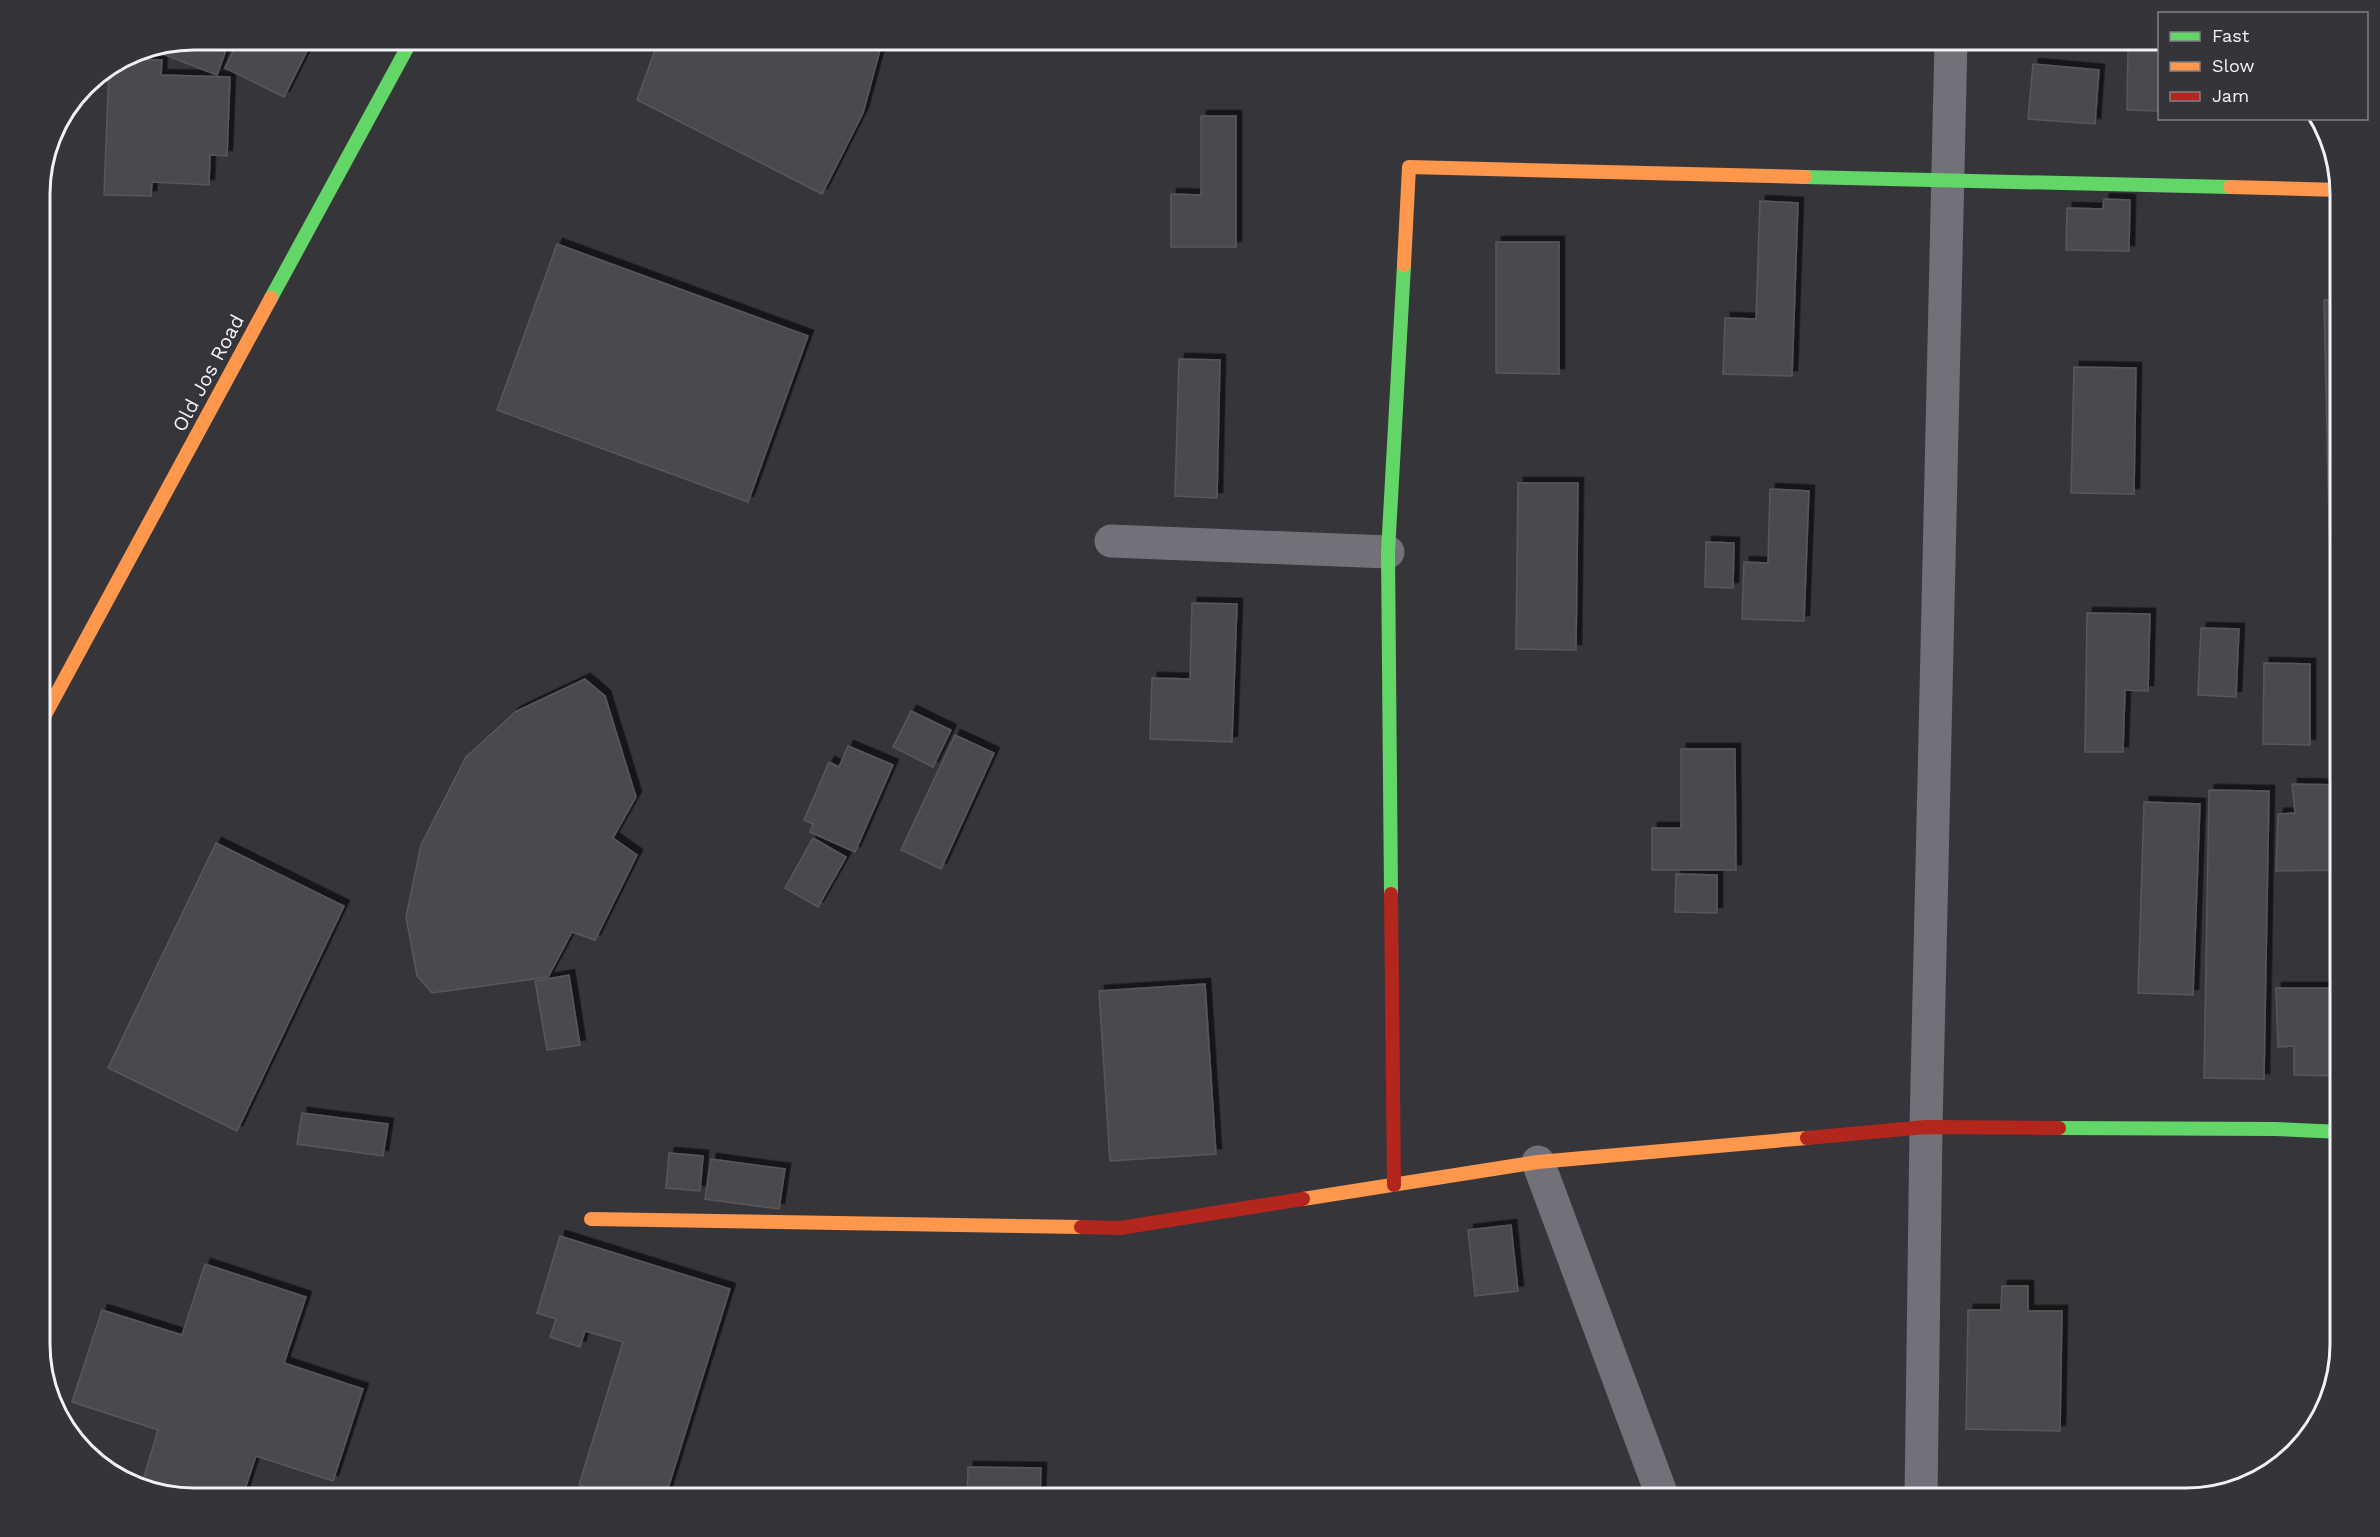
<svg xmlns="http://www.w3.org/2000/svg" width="2380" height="1537" viewBox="0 0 2380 1537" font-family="'Work Sans',sans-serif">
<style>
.building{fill:#4b4a4e;stroke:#58585b;stroke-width:1.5;filter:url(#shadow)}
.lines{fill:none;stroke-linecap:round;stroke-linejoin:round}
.street{stroke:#727179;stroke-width:33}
.fast{stroke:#63d668;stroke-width:14}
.slow{stroke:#ff974d;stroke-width:14}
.jam{stroke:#b3261e;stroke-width:14}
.labels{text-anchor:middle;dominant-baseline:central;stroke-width:4.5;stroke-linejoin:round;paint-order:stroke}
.street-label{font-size:20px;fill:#f2f2f6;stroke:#35343b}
.rim{fill:none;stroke:#f2f2f6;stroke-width:3}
</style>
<defs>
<filter id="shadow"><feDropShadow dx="5.5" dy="-5.5" stdDeviation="0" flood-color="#0009"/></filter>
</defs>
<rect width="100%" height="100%" fill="#36353a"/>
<!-- building -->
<g class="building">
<path d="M193 39H230L217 75 147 48Z"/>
<path d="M239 39H313L284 97 225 68Z"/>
<path d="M659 39H883L863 113 822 194 637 100Z"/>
<path d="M2128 46 2160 47V111L2127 110Z"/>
<path d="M123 59 162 60 161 75 230 77 227 156 210 155 209 185 152 182 151 196 104 195 109 67Z"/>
<path d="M2033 64 2099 70 2095 124 2028 119Z"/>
<path d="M1201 116H1236V247H1171V194L1201 195Z"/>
<path d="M2104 199 2130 200 2129 251 2066 250 2067 208 2103 209Z"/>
<path d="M1760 201 1798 203 1792 376 1723 374 1725 318 1756 319Z"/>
<path d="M1496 242H1559V374L1496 373Z"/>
<path d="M557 244 808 336 748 502 497 410Z"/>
<path d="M2324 300H2341V658H2332Z"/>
<path d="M1179 359 1220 360 1217 498 1175 496Z"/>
<path d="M2074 367 2136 368 2134 494 2071 493Z"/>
<path d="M1518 483H1578L1576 650 1516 649Z"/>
<path d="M1770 489 1809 491 1804 621 1742 619 1744 562 1768 563Z"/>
<path d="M1706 542 1734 543 1733 588 1705 587Z"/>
<path d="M1192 603 1237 604 1232 742 1150 739 1152 678 1190 679Z"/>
<path d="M2087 613 2150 614 2148 691 2125 690 2123 752H2085Z"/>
<path d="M2201 628 2239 629 2236 697 2198 695Z"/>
<path d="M2264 663 2310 664V745L2263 744Z"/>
<path d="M585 679 605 696 636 797 613 838 637 855 595 940 572 932 548 977 432 993 417 976 406 917 421 845 466 757 515 712Z"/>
<path d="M911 711 951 730 933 767 893 747Z"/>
<path d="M955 735 994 753 941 869 901 850Z"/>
<path d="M848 746 893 765 855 852 810 832 813 824 804 820 829 762 839 767Z"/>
<path d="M1681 749H1735L1736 870H1652V828H1681Z"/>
<path d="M2292 784 2341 785V870L2276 871 2278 814 2295 813Z"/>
<path d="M2209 790 2269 791 2264 1079 2204 1078Z"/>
<path d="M2144 802 2200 804 2193 995 2138 993Z"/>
<path d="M813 838 846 857 818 907 785 888Z"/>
<path d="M216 843 344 906 237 1131 108 1068Z"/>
<path d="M1676 874 1717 875V913L1675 912Z"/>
<path d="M569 975 580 1045 547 1050 535 981Z"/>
<path d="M1205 984 1216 1154 1110 1161 1099 991Z"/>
<path d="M2276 988H2341V1076L2294 1075V1046L2278 1047Z"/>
<path d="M302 1113 388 1124 383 1156 297 1144Z"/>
<path d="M669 1153 703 1156 700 1191 666 1188Z"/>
<path d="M711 1159 785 1169 779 1209 705 1199Z"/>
<path d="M1511 1225 1518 1291 1475 1296 1468 1230Z"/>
<path d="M560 1236 730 1289 665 1498H622L579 1485 623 1342 585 1331 580 1347 550 1337 556 1319 537 1313Z"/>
<path d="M205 1264 306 1297 284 1363 363 1389 333 1481 256 1456 242 1498H193L142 1483 158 1430 72 1402 102 1310 182 1335Z"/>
<path d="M2002 1286H2028V1311H2062L2060 1431 1966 1429 1968 1310H2001Z"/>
<path d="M968 1467 1041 1468 1040 1498H967Z"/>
</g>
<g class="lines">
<!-- street -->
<g class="street">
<path d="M1111 541 1388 552"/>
<path d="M1538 1162 1663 1498"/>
<path d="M1921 1498 1926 1127 1951 39"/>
</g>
<!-- fast -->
<g class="fast">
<path d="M1805 177 2230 187"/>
<path d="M271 298 412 39"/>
<path d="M1391 894 1388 552 1404 265"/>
<path d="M2059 1128 2275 1129 2341 1132"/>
</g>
<!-- slow -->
<g class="slow">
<path d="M2230 187 2340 190"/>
<path d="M1404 265 1409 167 1805 177"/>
<path d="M39 726 271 298"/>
<path d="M1303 1199 1538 1162 1807 1138"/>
<path d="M591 1219 1081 1227"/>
</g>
<!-- jam -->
<g class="jam">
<path d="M1391 894 1394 1185"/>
<path d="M1807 1138 1926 1127 2059 1128"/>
<path d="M1081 1227 1120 1228 1303 1199"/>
</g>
</g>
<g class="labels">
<!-- street labels -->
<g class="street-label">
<text transform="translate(208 373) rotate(-62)">Old Jos Road</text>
</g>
</g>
<!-- crop -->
<path d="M0 0H2380V1537H0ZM194 50H2186A144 144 0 0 1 2330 194V1344A144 144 0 0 1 2186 1488H194A144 144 0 0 1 50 1344V194A144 144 0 0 1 194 50Z" fill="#35343b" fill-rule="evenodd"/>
<path class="rim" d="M194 50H2186A144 144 0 0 1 2330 194V1344A144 144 0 0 1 2186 1488H194A144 144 0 0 1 50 1344V194A144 144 0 0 1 194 50Z"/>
<!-- legend -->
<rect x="2158" y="12" width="210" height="108" fill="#35343b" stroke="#818086" stroke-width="1.5"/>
<rect x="2170" y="32" width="30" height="9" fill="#63d668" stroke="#818086" stroke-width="1.5"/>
<text x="2212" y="42" font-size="18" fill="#f2f2f6">Fast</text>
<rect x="2170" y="62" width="30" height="9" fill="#ff974d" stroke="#818086" stroke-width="1.5"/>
<text x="2212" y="72" font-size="18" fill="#f2f2f6">Slow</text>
<rect x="2170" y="92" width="30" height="9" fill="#b3261e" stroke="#818086" stroke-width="1.5"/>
<text x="2212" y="102" font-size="18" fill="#f2f2f6">Jam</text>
</svg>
